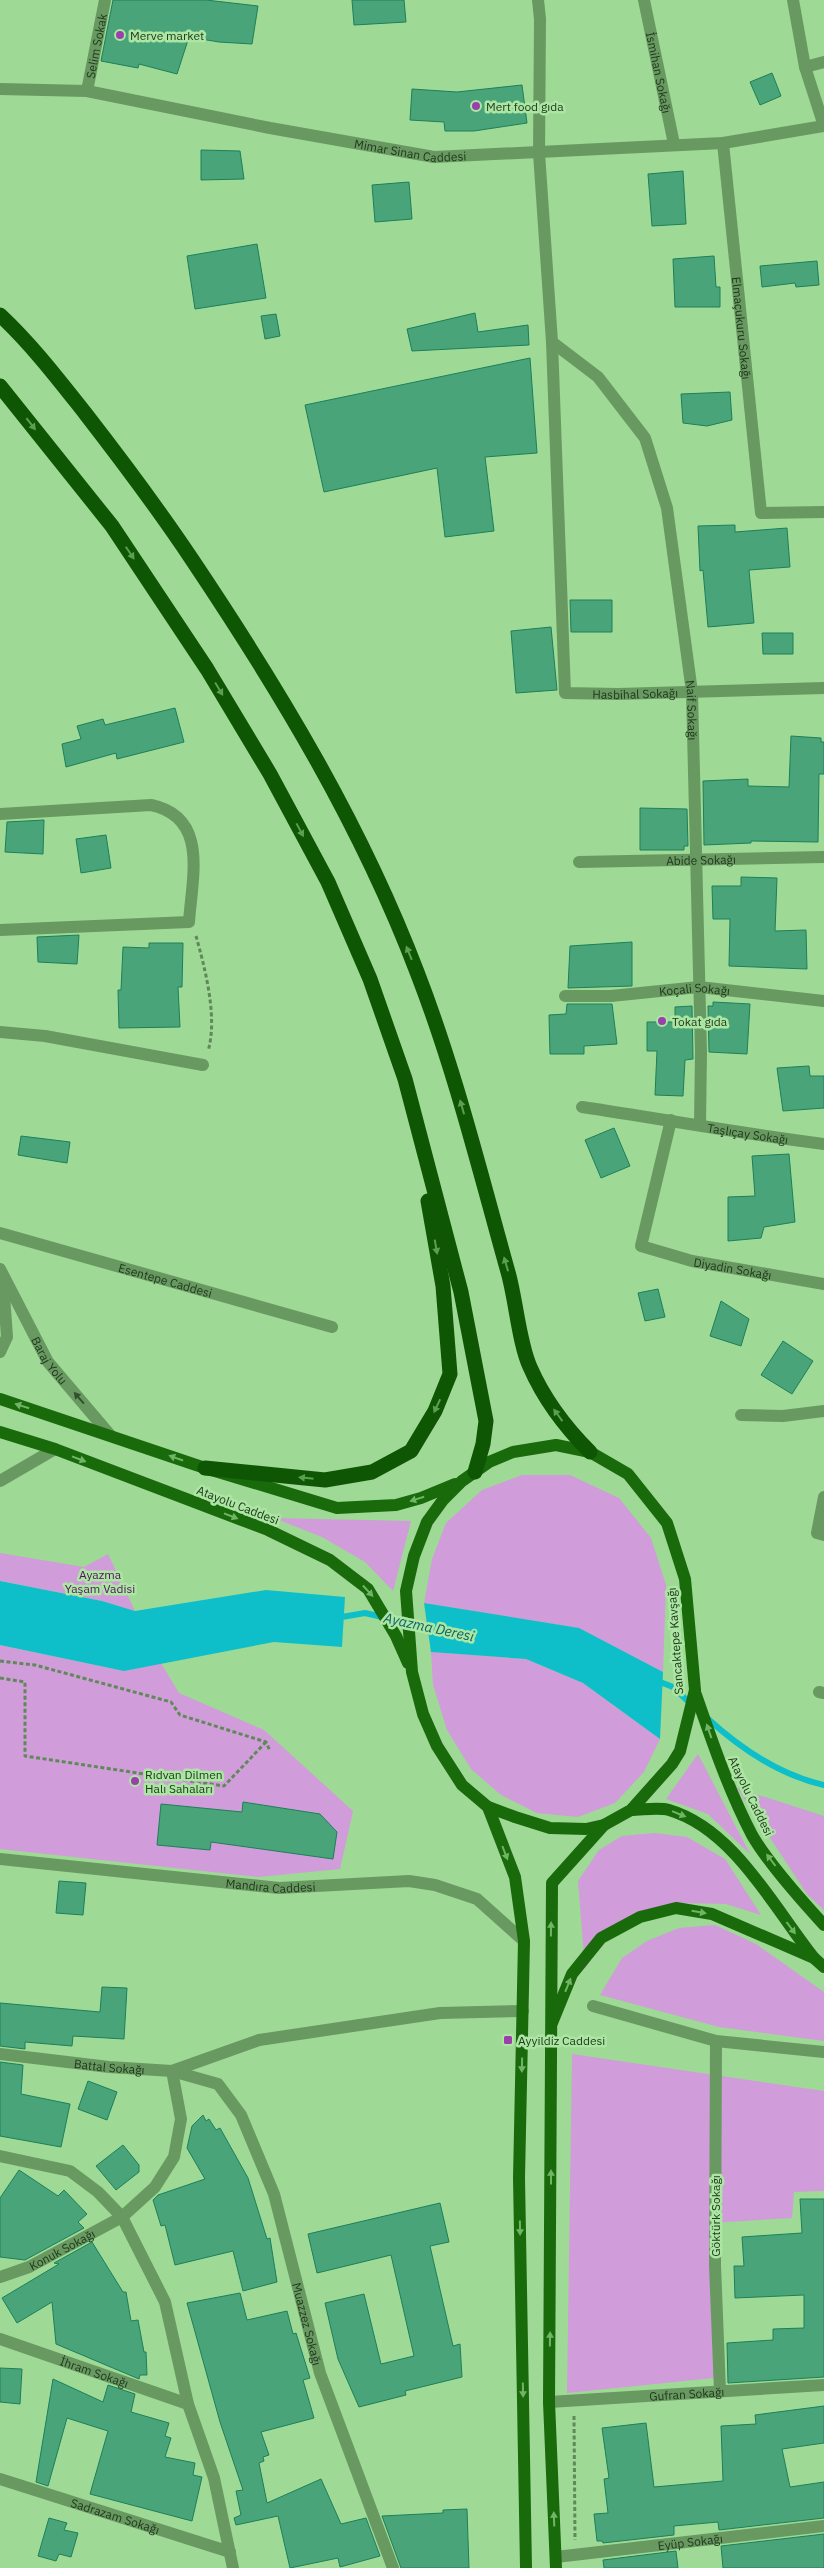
<svg xmlns="http://www.w3.org/2000/svg" width="824" height="2568" viewBox="0 0 824 2568" font-family="'IBM Plex Sans',sans-serif">
<style>
.green{fill:#d09cd9}
.water{fill:#0ebfc9}
.lines{fill:none;stroke-linecap:round;stroke-linejoin:round}
.stream{stroke:#0ebfc9;stroke-width:6}
.building{fill:#49a47a;stroke:#1c8058}
.path{stroke:#60895a;stroke-width:3;stroke-dasharray:4 2.5;stroke-linecap:butt}
.minor{stroke:#689961;stroke-width:12}
.major{stroke:#196a0b;stroke-width:12}
.highway{stroke:#0e5603;stroke-width:15}
.oneway{fill:#5d9e53}
.oneway2{fill:#33512f}
.oneway3{fill:#71b466}
.poi-dot{fill:#9b40ab;stroke:#ace6a3;stroke-width:2}
.labels{text-anchor:middle;dominant-baseline:central;stroke-width:5;stroke-linejoin:round;paint-order:stroke}
.poi-label{font-size:12px;fill:#21391e;stroke:#ace6a3;text-anchor:start}
.street-label{font-size:12px;fill:#21391e;stroke:#ace6a3}
.park-label{font-size:12px;fill:#580d64;stroke:#ace6a3}
.water-label{font-size:14px;font-style:italic;fill:#0d6267;stroke:#ace6a3}
</style>
<rect width="100%" height="100%" fill="#9fd996"/>
<!-- green -->
<g class="green">
<path d="M522 1475H570L619 1498 651 1538 666 1585 663 1672 578 1628 424 1603 432 1559 446 1523 482 1490Z"/>
<path d="M274 1518 411 1521 393 1591 365 1562 322 1537Z"/>
<path d="M0 1553 84 1567 108 1554 135 1611 102 1601 0 1581Z"/>
<path d="M0 1645 124 1671 161 1663 179 1693 264 1730 353 1811 340 1869 259 1877 0 1849Z"/>
<path d="M431 1652 526 1659 583 1683 660 1739 644 1772 615 1803 578 1817 537 1813 501 1795 471 1769 447 1730 433 1685Z"/>
<path d="M698 1754 750 1854 708 1814 666 1799Z"/>
<path d="M737 1788 824 1816V1910L807 1894Z"/>
<path d="M654 1833 687 1837 725 1859 761 1915 726 1904 681 1903 606 1936 585 1969 578 1881 599 1850 622 1836Z"/>
<path d="M715 1925 756 1944 824 1992V2041L719 2027 600 1995 622 1958 647 1941 679 1928Z"/>
<path d="M572 2054 824 2091V2191L794 2192 792 2218 711 2223 714 2378 567 2393Z"/>
</g>
<!-- water -->
<g class="water">
<path d="M0 1581 102 1601 135 1611 266 1590 345 1597 342 1647 274 1642 124 1671 0 1645Z"/>
<path d="M424 1603 579 1628 663 1672 660 1739 583 1683 526 1659 431 1652Z"/>
</g>
<g class="lines">
<!-- stream -->
<g class="stream">
<path d="M336 1618 365 1613 434 1629"/>
<path d="M655 1680 673 1687 692 1705"/>
<path d="M707 1718C741 1749 779 1775 824 1785"/>
</g>
</g>
<!-- building -->
<g class="building">
<path d="M113 0H206L258 6 252 44 219 42 189 37 177 74 139 64 138 68 101 61Z"/>
<path d="M352 0H404L406 22 354 25Z"/>
<path d="M772 73 781 96 760 105 750 82Z"/>
<path d="M522 85 527 123 474 131H445L444 122 410 120 412 89 457 92Z"/>
<path d="M201 150 240 151 244 179 201 180Z"/>
<path d="M683 171 686 224 652 226 648 174Z"/>
<path d="M409 182 412 219 375 222 372 185Z"/>
<path d="M257 244 266 298 195 309 187 256Z"/>
<path d="M714 256 716 287H720V307H675L673 259Z"/>
<path d="M817 261 819 285 796 287 795 283 762 287 760 266Z"/>
<path d="M475 313 478 332 528 325 529 345 412 351 407 329Z"/>
<path d="M276 314 280 336 265 339 261 316Z"/>
<path d="M530 358 537 453 485 457 494 531 445 537 437 468 324 492 305 405Z"/>
<path d="M730 392 732 420 707 426 683 423 681 394Z"/>
<path d="M735 525V532L787 528 790 567 749 570 754 623 708 627 703 570 700 571 698 526Z"/>
<path d="M570 600H612V632H571Z"/>
<path d="M551 627 557 690 516 693 511 631Z"/>
<path d="M762 633H793V654H763Z"/>
<path d="M175 708 184 742 117 759 116 753 66 767 62 744 81 739 77 726 103 719 105 725Z"/>
<path d="M791 736 821 738V742H824V774H819L818 842 751 841V843L704 845 703 781 748 779V786L789 787Z"/>
<path d="M640 808 687 809 688 846H684V850H640Z"/>
<path d="M44 820 43 854 5 852 7 822Z"/>
<path d="M106 835 111 868 81 873 76 839Z"/>
<path d="M741 877 777 878 775 931 806 930 807 969 729 966 730 919H713L712 886H741Z"/>
<path d="M79 935 77 964 38 962 37 937Z"/>
<path d="M632 942V986L568 988 570 946Z"/>
<path d="M149 943H183L182 987H178L180 1027 119 1028 118 990H121L123 947 149 948Z"/>
<path d="M713 1002 750 1004 747 1054 709 1052 708 1006H713Z"/>
<path d="M567 1004H612L617 1044 584 1046V1054H550L549 1015 566 1014Z"/>
<path d="M692 1006 693 1059 685 1060 683 1096 655 1095 657 1051H647V1022H675V1007Z"/>
<path d="M809 1066 810 1076H824V1108L783 1111 777 1068Z"/>
<path d="M614 1128 630 1166 601 1178 585 1140Z"/>
<path d="M21 1136 70 1142 67 1163 18 1155Z"/>
<path d="M789 1154 795 1222 764 1227 761 1238 728 1241V1197L755 1196 752 1156Z"/>
<path d="M658 1289 665 1317 645 1321 638 1293Z"/>
<path d="M721 1301 749 1319 741 1346 710 1336Z"/>
<path d="M783 1341 813 1361 792 1394 761 1375Z"/>
<path d="M243 1802 320 1814 337 1832 333 1859 211 1842 210 1850 157 1845 161 1804 242 1812Z"/>
<path d="M59 1881 86 1883 83 1915 56 1913Z"/>
<path d="M102 1987 127 1988 124 2039 73 2036 72 2046 25 2042V2049L0 2046V2003L100 2012Z"/>
<path d="M0 2062 23 2065 21 2094 70 2104 61 2147 0 2136Z"/>
<path d="M88 2081 117 2092 107 2120 78 2109Z"/>
<path d="M203 2115 206 2121 209 2119 216 2130 220 2128 248 2178 267 2239 270 2238 277 2282 243 2291 233 2251 175 2265 165 2225 161 2226 153 2200 158 2195 205 2179 187 2148 192 2126Z"/>
<path d="M123 2145 139 2165V2172L116 2190 96 2166Z"/>
<path d="M19 2170 58 2196 64 2190 87 2214 78 2222 84 2228 25 2260 0 2257V2198Z"/>
<path d="M800 2199H824V2377L728 2383 727 2343 773 2340V2329L804 2328V2295L735 2298 734 2266H744L742 2237 802 2233Z"/>
<path d="M440 2203 449 2242 430 2246 453 2346 460 2344 462 2377 405 2391 406 2395 359 2407 338 2359 325 2303 364 2294 381 2364 414 2356 391 2255 317 2273 308 2234Z"/>
<path d="M92 2242 123 2292H126L131 2321 138 2320 144 2352H146L147 2375H140L139 2379 56 2344 52 2302 17 2323 2 2298 59 2264 54 2263Z"/>
<path d="M240 2293 247 2320 287 2311 293 2334 296 2333 310 2378 303 2380 314 2418 261 2432 269 2455 263 2457 264 2461 259 2463 267 2503 321 2479 341 2524 366 2518 380 2556 340 2567 338 2558 290 2568 278 2516 236 2525 234 2518 241 2515 236 2491 243 2490 220 2422 187 2303Z"/>
<path d="M0 2368 22 2369 20 2404 0 2402Z"/>
<path d="M53 2379 103 2402 108 2385 135 2394 131 2412 169 2423 165 2436 171 2438 165 2457 195 2463 193 2475 202 2477 192 2521 90 2494 108 2431 67 2418 48 2486 36 2482Z"/>
<path d="M824 2406V2443L782 2449 790 2487 824 2482V2518L719 2530 718 2522 674 2526V2535L603 2543 602 2541H597L594 2514 608 2513 604 2479 609 2478 602 2428 646 2423 654 2487 723 2481 721 2426 756 2424 755 2415Z"/>
<path d="M467 2509 469 2568H401L382 2516 443 2513V2510Z"/>
<path d="M49 2518 67 2523 64 2530 78 2533 71 2557 59 2554 56 2561 38 2556Z"/>
<path d="M824 2534V2568H723L721 2546Z"/>
<path d="M676 2551 678 2568H604L603 2560Z"/>
</g>
<g class="lines">
<!-- path -->
<g class="path">
<path d="M196 936C205 968 218 1018 208 1051"/>
<path d="M0 1661 35 1665 171 1702 180 1715 266 1742 270 1751"/>
<path d="M0 1678 25 1682V1756L224 1786 266 1742"/>
<path d="M574 2416 575 2540"/>
</g>
<!-- minor -->
<g class="minor">
<path id="s1" d="M538 0 540 19 539 153 552 342 565 693 618 694 824 688"/>
<path id="s2" d="M644 0 674 144"/>
<path d="M805 67 824 62"/>
<path id="s3" d="M0 89 87 91 270 128 434 157 723 143 824 126 805 67 793 0"/>
<path id="s4" d="M87 91 105 0"/>
<path id="s5" d="M723 143 761 513 824 512"/>
<path id="s6" d="M552 342 598 377 645 438 667 508 692 692 701 1052 700 1124"/>
<path d="M0 814 151 805C209 817 192 877 189 922L0 930"/>
<path id="s7" d="M579 862 824 857"/>
<path id="s8" d="M565 996H611L699 987 824 1001"/>
<path d="M0 1032 45 1036 203 1065"/>
<path id="s9" d="M582 1107C663 1119 743 1134 824 1144"/>
<path id="s10" d="M671 1120 641 1246 692 1261 824 1284"/>
<path id="s11" d="M0 1233 332 1327"/>
<path id="s12" d="M0 1269 48 1362 110 1435"/>
<path d="M0 1352 7 1337 3 1281"/>
<path d="M741 1415 783 1416 824 1411"/>
<path d="M0 1481 55 1449"/>
<path d="M824 1497 817 1533 824 1535"/>
<path d="M819 1692 824 1693"/>
<path id="s13" d="M0 1859 279 1888 409 1881 435 1885 477 1899 524 1941"/>
<path d="M593 2006 716 2041 824 2052"/>
<path d="M716 2041 715 2265 720 2391"/>
<path id="s14" d="M0 2054 109 2067 172 2071 218 2084 241 2115 274 2194 320 2373 393 2568"/>
<path d="M0 2156 70 2171 98 2192 122 2217 165 2302 188 2404 214 2478 233 2568"/>
<path id="s15" d="M0 2277 29 2267 122 2217 155 2187 174 2157 181 2119 172 2071 259 2040 440 2013 523 2011"/>
<path id="s16" d="M0 2339 188 2404"/>
<path id="s17" d="M549 2402 824 2385"/>
<path id="s18" d="M0 2479 230 2552"/>
<path id="s19" d="M556 2557 824 2526"/>
</g>
<!-- major -->
<g class="major">
<path d="M0 1399 205 1468 337 1508 396 1505 421 1498 455 1484"/>
<path d="M0 1432 55 1449 268 1530 330 1560 368 1589 396 1636 408 1663"/>
<path d="M556 1445 590 1452 628 1474 667 1523 685 1579 695 1690 680 1751 672 1764 631 1810 604 1825 586 1829 550 1828 515 1817 488 1807 462 1785 437 1746 423 1714 412 1672 406 1591 414 1556 427 1522 443 1500 462 1481 489 1462 513 1452Z"/>
<path d="M695 1692C712 1741 728 1789 752 1835 768 1863 802 1901 824 1925"/>
<path d="M488 1807 515 1877 524 1941 519 2178 526 2568"/>
<path d="M631 1810C643 1810 658 1807 669 1810 734 1829 774 1908 814 1958L824 1967"/>
<path d="M552 2023 572 1974 601 1938 640 1917 676 1908 712 1914 814 1958"/>
<path d="M556 2568 549 2402 552 1883 604 1825"/>
</g>
<!-- highway -->
<g class="highway">
<path d="M0 315C32 345 58 379 85 413 123 462 159 510 193 561 280 691 361 825 417 972 455 1070 480 1172 508 1272 516 1300 519 1343 530 1367 544 1399 566 1428 590 1452"/>
<path d="M0 386 112 526 207 669 270 774 328 882 370 979 405 1079 461 1292 486 1421 483 1444 475 1472"/>
<path d="M205 1468 325 1480 372 1472 411 1451 435 1411 450 1374 443 1286 428 1201"/>
</g>
</g>
<!-- one-way arrows -->
<defs><path id="oneway-solid" d="M-6-.8H1V-3.2L6.5 0L1 3.2V.8H-6Z" transform="scale(1.25)"/></defs>
<g class="oneway">
<use href="#oneway-solid" transform="translate(31 424) rotate(52)"/>
<use href="#oneway-solid" transform="translate(130 553) rotate(56)"/>
<use href="#oneway-solid" transform="translate(219 689) rotate(59)"/>
<use href="#oneway-solid" transform="translate(300 830) rotate(62)"/>
<use href="#oneway-solid" transform="translate(409 953) rotate(-112)"/>
<use href="#oneway-solid" transform="translate(462 1107) rotate(-106)"/>
<use href="#oneway-solid" transform="translate(436 1247) rotate(80)"/>
<use href="#oneway-solid" transform="translate(506 1264) rotate(-106)"/>
<use href="#oneway-solid" transform="translate(437 1406) rotate(115)"/>
<use href="#oneway-solid" transform="translate(558 1415) rotate(-126)"/>
<use href="#oneway-solid" transform="translate(306 1478) rotate(-174)"/>
</g>
<use class="oneway2" href="#oneway-solid" transform="translate(79 1398) rotate(-131)"/>
<g class="oneway3">
<use href="#oneway-solid" transform="translate(22 1406) rotate(-162)"/>
<use href="#oneway-solid" transform="translate(176 1458) rotate(-161)"/>
<use href="#oneway-solid" transform="translate(79 1459) rotate(21)"/>
<use href="#oneway-solid" transform="translate(417 1499) rotate(163)"/>
<use href="#oneway-solid" transform="translate(231 1516) rotate(21)"/>
<use href="#oneway-solid" transform="translate(368 1591) rotate(47)"/>
<use href="#oneway-solid" transform="translate(709 1731) rotate(-109)"/>
<use href="#oneway-solid" transform="translate(679 1814) rotate(22)"/>
<use href="#oneway-solid" transform="translate(505 1853) rotate(69)"/>
<use href="#oneway-solid" transform="translate(771 1860) rotate(-127)"/>
<use href="#oneway-solid" transform="translate(699 1912) rotate(10)"/>
<use href="#oneway-solid" transform="translate(791 1928) rotate(53)"/>
<use href="#oneway-solid" transform="translate(551 1929) rotate(-89)"/>
<use href="#oneway-solid" transform="translate(568 1985) rotate(-68)"/>
<use href="#oneway-solid" transform="translate(522 2065) rotate(91)"/>
<use href="#oneway-solid" transform="translate(551 2177) rotate(-90)"/>
<use href="#oneway-solid" transform="translate(520 2228) rotate(89)"/>
<use href="#oneway-solid" transform="translate(550 2339) rotate(-89)"/>
<use href="#oneway-solid" transform="translate(523 2390) rotate(89)"/>
<use href="#oneway-solid" transform="translate(554 2519) rotate(-92)"/>
</g>
<!-- markers -->
<g class="poi-dot">
<circle cx="120" cy="35" r="5"/>
<circle cx="476" cy="106" r="5"/>
<circle cx="662" cy="1021" r="5"/>
<circle cx="135" cy="1781" r="5"/>
<rect x="503" y="2035" width="10" height="10" rx="2.5"/>
</g>
<g class="labels">
<!-- poi labels -->
<g class="poi-label">
<text x="130" y="35">Merve market</text>
<text x="486" y="106">Mert food gıda</text>
<text x="672" y="1021">Tokat gıda</text>
<text x="145" y="1774">Rıdvan Dilmen<tspan x="145" dy="14">Halı Sahaları</tspan></text>
<text x="518" y="2040">Ayyildiz Caddesi</text>
</g>
<!-- street labels -->
<g class="street-label">
<text stroke="none"><textPath href="#s4" startOffset="46">Selim Sokak</textPath></text>
<text stroke="none"><textPath href="#s2" startOffset="74">İsmihan Sokağı</textPath></text>
<text stroke="none"><textPath href="#s3" startOffset="416">Mimar Sinan Caddesi</textPath></text>
<text stroke="none"><textPath href="#s5" startOffset="186">Elmaçukuru Sokağı</textPath></text>
<text stroke="none"><textPath href="#s1" startOffset="764">Hasbihal Sokağı</textPath></text>
<text stroke="none"><textPath href="#s6" startOffset="412">Naif Sokağı</textPath></text>
<text stroke="none"><textPath href="#s7" startOffset="122">Abide Sokağı</textPath></text>
<text stroke="none"><textPath href="#s8" startOffset="130">Koçali Sokağı</textPath></text>
<text stroke="none"><textPath href="#s9" startOffset="168">Taşlıçay Sokağı</textPath></text>
<text stroke="none"><textPath href="#s10" startOffset="224">Diyadin Sokağı</textPath></text>
<text stroke="none"><textPath href="#s11" startOffset="172">Esentepe Caddesi</textPath></text>
<text stroke="none"><textPath href="#s12" startOffset="104">Baraj Yolu</textPath></text>
<text transform="translate(238 1505) rotate(21)">Atayolu Caddesi</text>
<text transform="translate(675 1641) rotate(-94)">Sancaktepe Kavşağı</text>
<text transform="translate(751 1796) rotate(64)">Atayolu Caddesi</text>
<text stroke="none"><textPath href="#s13" startOffset="272">Mandıra Caddesi</textPath></text>
<text stroke="none"><textPath href="#s14" startOffset="110">Battal Sokağı</textPath></text>
<text transform="translate(715 2216) rotate(-90)">Göktürk Sokağı</text>
<text stroke="none"><textPath href="#s15" startOffset="68">Konuk Sokağı</textPath></text>
<text stroke="none"><textPath href="#s14" startOffset="479">Muazzez Sokağı</textPath></text>
<text stroke="none"><textPath href="#s16" startOffset="100">İhram Sokağı</textPath></text>
<text stroke="none"><textPath href="#s17" startOffset="138">Gufran Sokağı</textPath></text>
<text stroke="none"><textPath href="#s18" startOffset="121">Sadrazam Sokağı</textPath></text>
<text stroke="none"><textPath href="#s19" startOffset="135">Eyüp Sokağı</textPath></text>
</g>
<!-- park labels -->
<g class="park-label">
<text x="100" y="1574">Ayazma<tspan x="100" dy="14">Yaşam Vadisi</tspan></text>
</g>
<!-- water labels -->
<g class="water-label">
<text transform="translate(429 1627) rotate(12)">Ayazma Deresi</text>
</g>
</g>
</svg>
